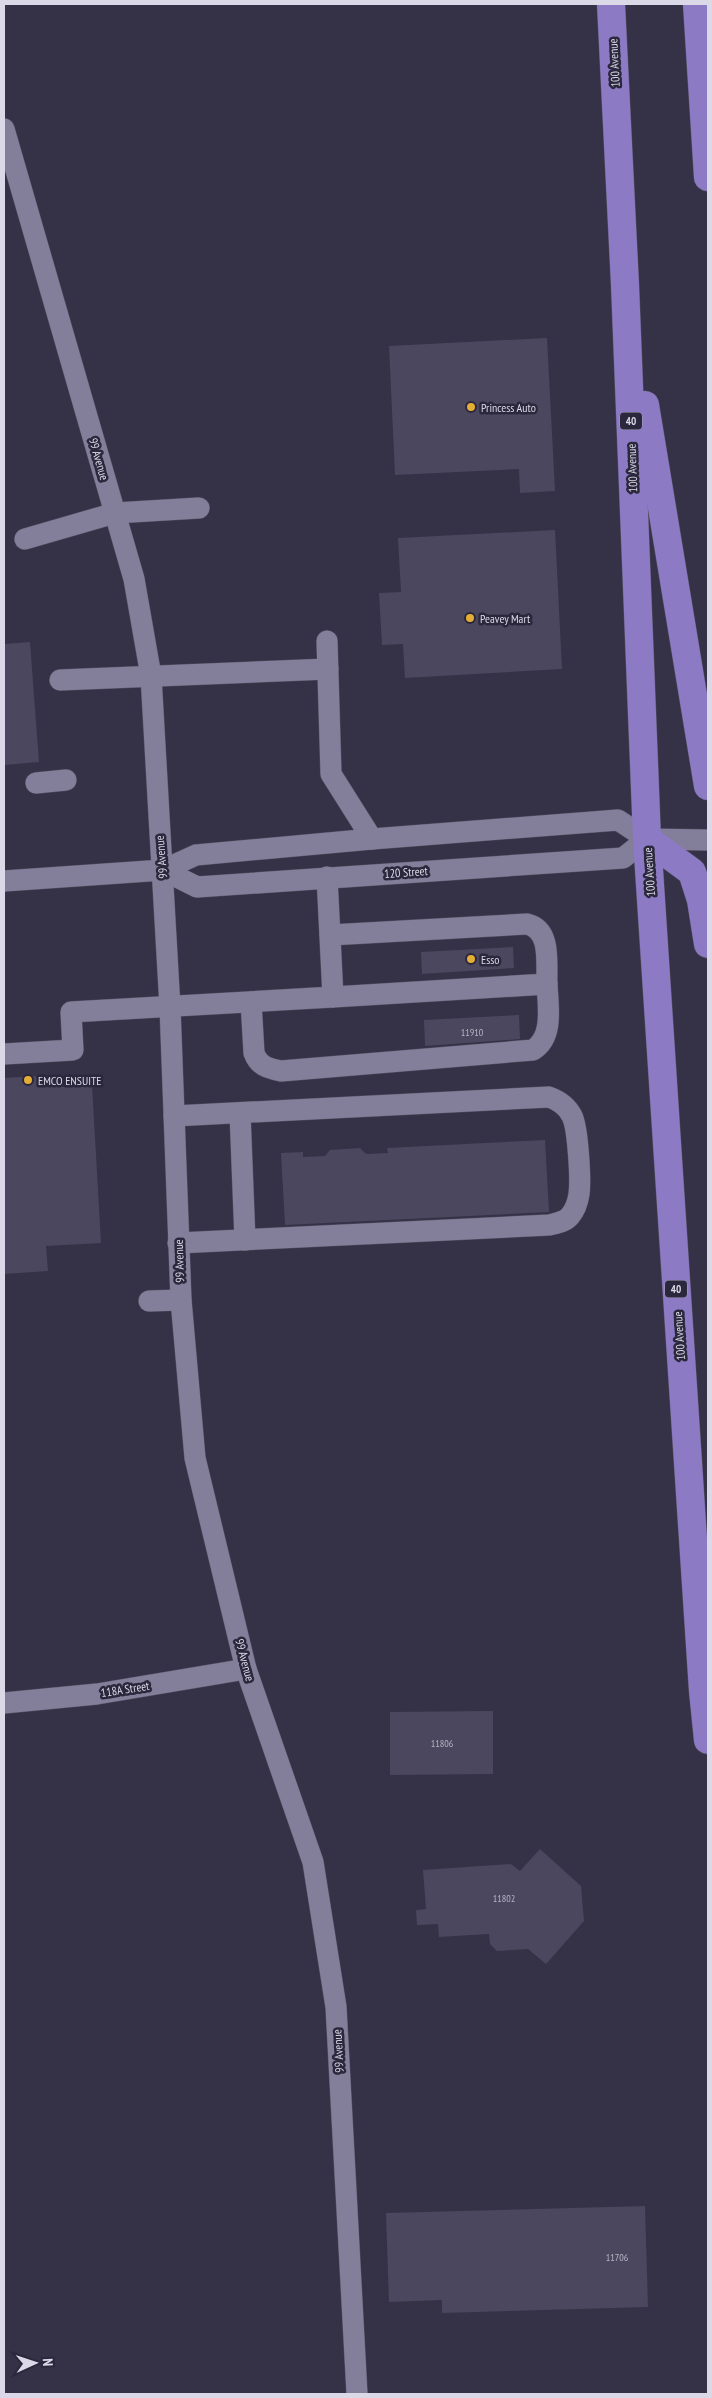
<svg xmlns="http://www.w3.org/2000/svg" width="712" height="2398" viewBox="0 0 712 2398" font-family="'PT Sans Narrow',sans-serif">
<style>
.building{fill:#4b475e}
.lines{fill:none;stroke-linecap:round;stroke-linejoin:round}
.minor-casing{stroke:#524e61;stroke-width:22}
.major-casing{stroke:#524e61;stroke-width:29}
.minor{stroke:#837e99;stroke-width:21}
.major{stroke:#8c7ac4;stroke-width:28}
.poi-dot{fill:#e3ae35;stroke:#2b273c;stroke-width:2}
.labels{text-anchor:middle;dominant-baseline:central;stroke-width:5;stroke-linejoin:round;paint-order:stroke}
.number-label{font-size:10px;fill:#b7b4c5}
.shield{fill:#2b273c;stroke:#a6a3b4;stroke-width:1}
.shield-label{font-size:11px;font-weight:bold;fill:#dbd8e7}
.street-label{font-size:12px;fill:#dbd8e7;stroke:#2b273c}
.poi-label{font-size:12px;fill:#dbd8e7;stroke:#2b273c;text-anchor:start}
</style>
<rect width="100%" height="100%" fill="#353147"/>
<!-- building -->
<g class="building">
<path d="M547 338 555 491 520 493 519 469 395 475 389 346Z"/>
<path d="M555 530 562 669 405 678 403 644 382 645 379 593 401 592 398 538Z"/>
<path d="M30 642 39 762 4 765V644Z"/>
<path d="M513 947 514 968 422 974 421 952Z"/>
<path d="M519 1015 520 1039 425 1046 424 1020Z"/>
<path d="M55 1075 56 1087 92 1085 101 1243 46 1246 48 1271 4 1274V1078Z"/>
<path d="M545 1140 549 1212 285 1225 281 1153 303 1152V1157L325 1156 330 1150 360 1148 366 1154 388 1153 387 1148Z"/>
<path d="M493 1711V1774L390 1775V1712Z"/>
<path d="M540 1849 581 1886 584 1921 546 1964 528 1949 497 1951 490 1944 489 1934 439 1937 438 1924 417 1925 416 1910 426 1909 423 1870 511 1864 520 1871Z"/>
<path d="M645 2206 648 2307 442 2313V2300L389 2302 386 2213Z"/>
</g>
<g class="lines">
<defs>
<g id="minor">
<path d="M4 129 134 579 151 676 170 1007 181 1300 195 1458 246 1669 313 1862 336 2007 357 2394"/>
<path d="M25 539 115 513 199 508"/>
<path d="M327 641 331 774 372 839"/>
<path d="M60 680 328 669"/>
<path d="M36 783 66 780"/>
<path d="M163 870 197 887 623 858 647 839"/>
<path d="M4 881 163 870 196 855 372 839 618 820 647 839 708 840"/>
<path d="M330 935 527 924C552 930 546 963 547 984L333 997"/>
<path d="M251 1002 254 1053C259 1066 267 1068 281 1071L533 1050C554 1037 548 1006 547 984"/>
<path d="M4 1054 73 1050 71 1012 333 997 327 877"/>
<path d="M240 1113 245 1240"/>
<path d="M174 1116 549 1097C560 1101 567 1106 572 1116 578 1128 581 1180 579 1194 578 1201 575 1210 570 1216 565 1222 557 1223 549 1225L178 1243"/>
<path d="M149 1301 181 1300"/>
<path d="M4 1703 97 1694 246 1669"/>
</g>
<g id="major">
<path d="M611 4 625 285 647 839 703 1691 708 1740"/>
<path d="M697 4 708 177"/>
<path d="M645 405 708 786"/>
<path d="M647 839 692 872 701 900 708 944"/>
</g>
</defs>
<!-- minor casing -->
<use href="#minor" class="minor-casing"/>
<!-- major casing -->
<use href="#major" class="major-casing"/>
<!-- minor -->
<use href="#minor" class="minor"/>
<!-- major -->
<use href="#major" class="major"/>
</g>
<!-- markers -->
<g class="poi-dot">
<circle cx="471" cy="407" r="5"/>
<circle cx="470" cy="618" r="5"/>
<circle cx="471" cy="959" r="5"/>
<circle cx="28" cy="1080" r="5"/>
</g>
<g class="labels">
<!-- number labels -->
<g class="number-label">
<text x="472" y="1032">11910</text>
<text x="442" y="1743">11806</text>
<text x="504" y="1898">11802</text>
<text x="617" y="2257">11706</text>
</g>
<!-- shield labels -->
<g class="shield">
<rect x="620" y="412.5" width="22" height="17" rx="4"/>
<rect x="665" y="1280.5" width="22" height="17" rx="4"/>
</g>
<g class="shield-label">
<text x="631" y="421">40</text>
<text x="676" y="1289">40</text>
</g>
<!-- street labels -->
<g class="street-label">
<text transform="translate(614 63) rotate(-93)">100 Avenue</text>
<text transform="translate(99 459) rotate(74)">99 Avenue</text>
<text transform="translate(632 468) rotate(-92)">100 Avenue</text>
<text transform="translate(161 857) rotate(-95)">99 Avenue</text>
<text transform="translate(406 872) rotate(-4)">120 Street</text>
<text transform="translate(649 872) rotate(-94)">100 Avenue</text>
<text transform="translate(179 1261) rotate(-92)">99 Avenue</text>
<text transform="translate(679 1336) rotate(-94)">100 Avenue</text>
<text transform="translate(245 1660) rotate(75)">99 Avenue</text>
<text transform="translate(125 1689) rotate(-9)">118A Street</text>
<text transform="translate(338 2051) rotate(-93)">99 Avenue</text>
</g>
<!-- poi labels -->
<g class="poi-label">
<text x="481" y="407">Princess Auto</text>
<text x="480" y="618">Peavey Mart</text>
<text x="481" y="959">Esso</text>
<text x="38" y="1080">EMCO ENSUITE</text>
</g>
</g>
<!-- border -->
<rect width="712" height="2398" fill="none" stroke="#dbd8e7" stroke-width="10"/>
<!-- north arrow -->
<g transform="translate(35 2363) rotate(87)" stroke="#2b273c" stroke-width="4" paint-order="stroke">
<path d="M0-4L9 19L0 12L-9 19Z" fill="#dbd8e7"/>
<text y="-8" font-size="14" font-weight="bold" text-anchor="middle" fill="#dbd8e7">N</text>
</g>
</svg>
